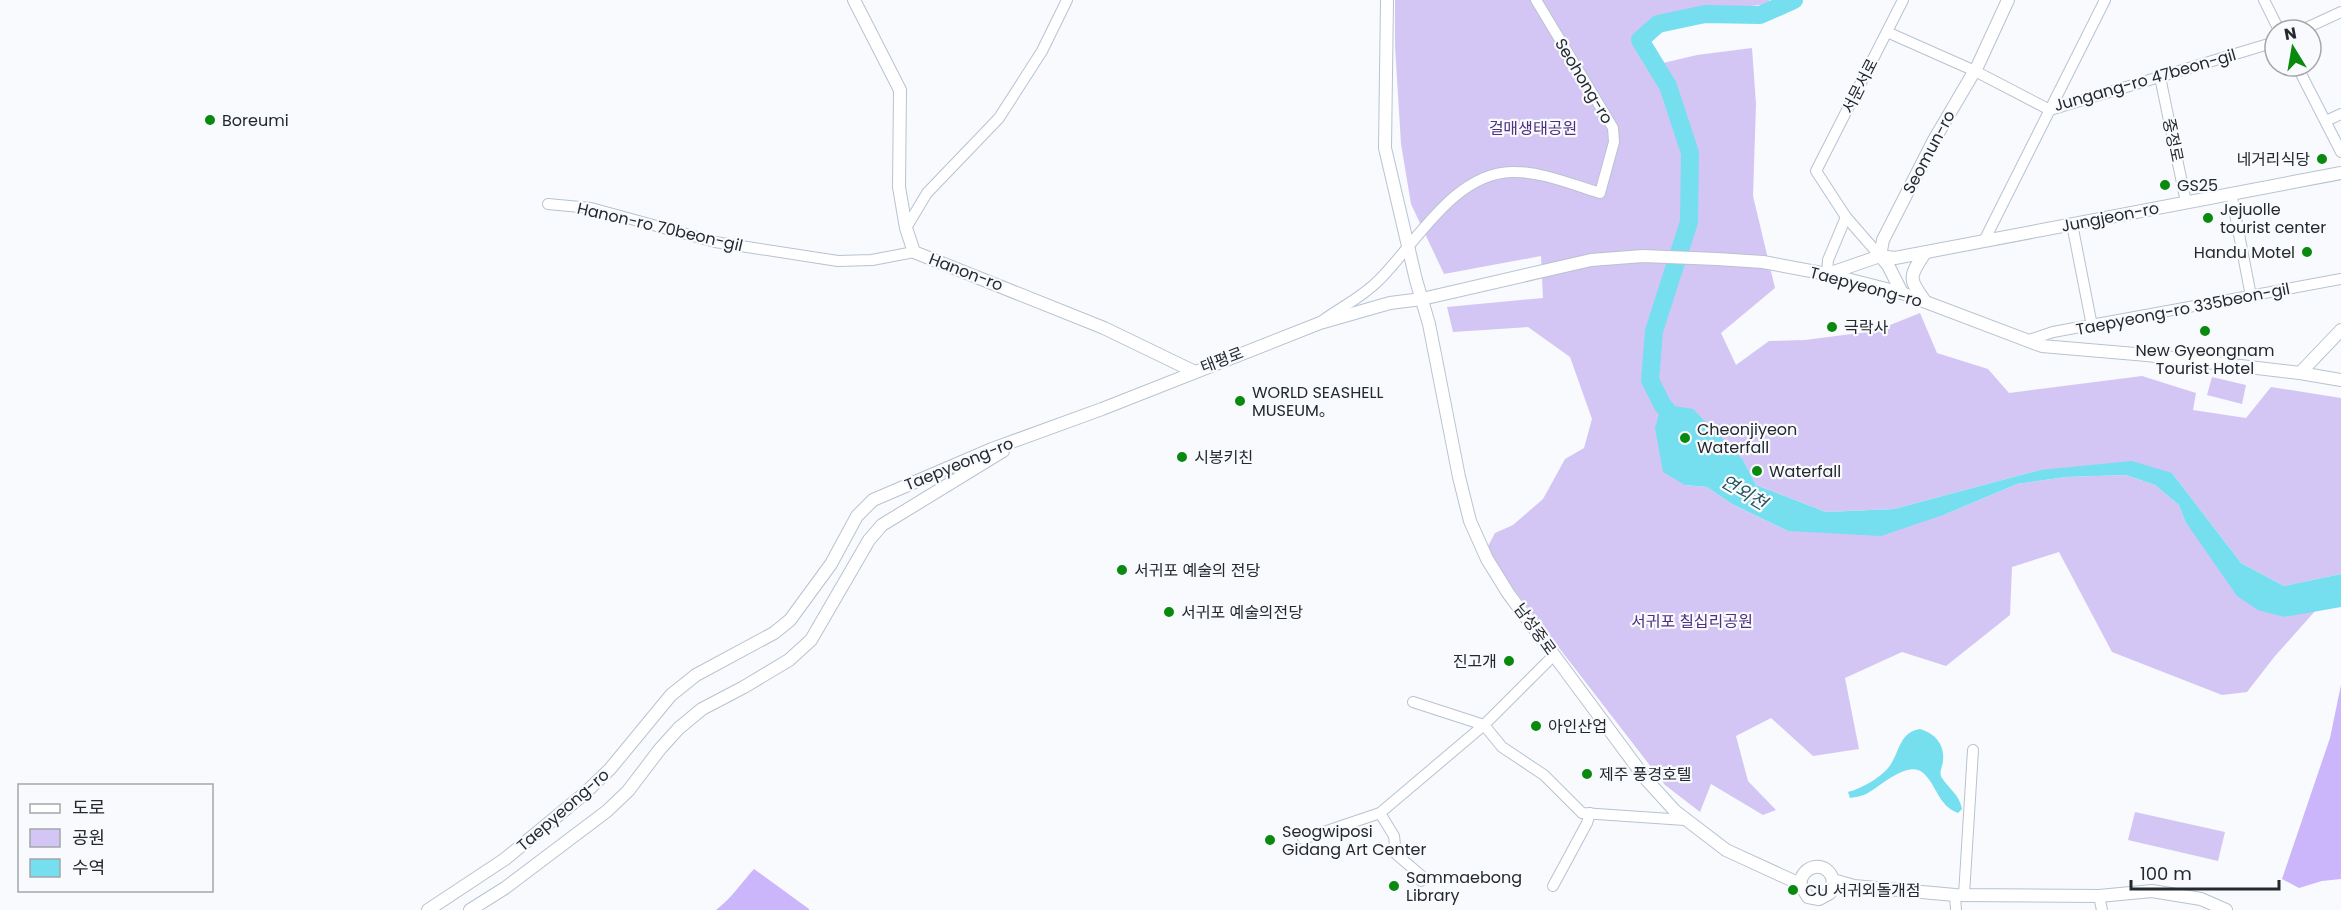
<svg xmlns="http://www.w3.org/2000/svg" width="2341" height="910" viewBox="0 0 2341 910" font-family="Poppins,'Noto Sans KR',sans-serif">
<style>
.green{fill:#d4c6f4}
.forest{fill:#cbb5fb}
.water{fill:#75deef}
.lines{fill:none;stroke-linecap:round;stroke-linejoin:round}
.river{stroke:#75deef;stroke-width:18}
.minor-casing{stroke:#b7c3d1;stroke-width:12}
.tertiary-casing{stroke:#b7c3d1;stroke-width:14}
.minor{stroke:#fff;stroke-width:10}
.tertiary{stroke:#fff;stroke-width:12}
.poi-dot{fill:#0a890f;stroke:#f8fafd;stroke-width:2}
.labels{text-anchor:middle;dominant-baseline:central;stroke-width:4.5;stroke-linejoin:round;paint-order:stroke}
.street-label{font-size:16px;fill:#24292e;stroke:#f8fafd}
.poi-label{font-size:16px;fill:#24292e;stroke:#f8fafd;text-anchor:start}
.park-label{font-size:16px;fill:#503080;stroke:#f8fafd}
.water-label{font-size:18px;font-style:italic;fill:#26545c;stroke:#f8fafd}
</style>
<rect width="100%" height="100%" fill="#f8fafd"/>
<!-- green -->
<g class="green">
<path d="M1395 0H1770L1767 4 1679 15 1635 37 1646 67 1697 55 1752 48 1756 104 1753 196 1775 288 1721 333 1736 365 1769 341 1805 340 1875 331 1920 313 1937 353 1988 369 2009 393 2142 376 2196 393 2193 410 2246 418 2271 387 2341 398V574L2284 586 2241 563 2172 473 2040 470 1894 509 1826 512 1756 485 1743 460 1685 485 1707 487 1732 504 1788 531 1946 514 2017 484 2066 477 2126 475 2155 485 2179 505 2185 521 2284 617 2316 610 2275 656 2247 692 2222 695 2112 652 2059 552 2012 567 2010 615 1946 666 1902 652 1845 678 1859 749 1813 756 1771 718 1736 736 1748 781 1776 810 1763 815 1711 784 1700 812 1665 785 1485 552 1495 533 1513 525 1543 499 1565 459 1584 448 1592 419 1570 357 1528 327 1453 332 1447 307 1543 298 1541 256 1444 274 1411 204 1401 144 1395 46Z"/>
<path d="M2212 377 2246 385 2242 404 2207 395Z"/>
<path d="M2135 812 2225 832 2218 861 2128 840Z"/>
</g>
<!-- forest -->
<g class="forest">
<path d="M2341 685V879L2322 881 2299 888 2282 879 2330 738Z"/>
<path d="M754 869 809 909V910H716C732 898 741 883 754 869Z"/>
</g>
<!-- water -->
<g class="water">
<path d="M1662 404 1693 409 1743 460 1756 485 1826 512 1894 509 2040 470 2132 461 2172 473 2241 563 2284 586 2341 574V607L2284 617 2258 610 2237 596 2185 521 2179 505 2155 485 2126 475 2066 477 2017 484 1946 514 1881 536 1788 531 1732 504 1707 487 1685 485 1663 472 1655 428Z"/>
<path d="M1920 729C1934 733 1945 744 1943 760 1943 767 1938 772 1942 778 1950 790 1959 794 1962 809L1958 813C1937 805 1937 784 1922 772 1907 761 1879 787 1868 793 1863 796 1856 797 1850 798L1848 792C1861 789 1884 776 1891 764 1900 750 1900 732 1920 729Z"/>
</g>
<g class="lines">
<!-- river -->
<path class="river" d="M1676 422 1662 404 1650 380 1654 331 1689 222 1690 153 1668 86 1640 40 1658 24 1705 14 1760 15 1794 0"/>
<defs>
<g id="minor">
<path d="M2264 0 2279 30"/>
<path d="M2302 30 2341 12"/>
<path d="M1887 32 1975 71 2050 110 2275 42"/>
<path d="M2297 66 2341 152"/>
<path d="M2160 77 2186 202"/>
<path d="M2326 121 2341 114"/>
<path d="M2231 193 2251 296"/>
<path d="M548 204 591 208 715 242 838 261 872 260 914 252"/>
<path d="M2072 224 2092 326"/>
<path d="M906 228 927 193 999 118 1042 51 1067 0"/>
<path d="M1984 241 2105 0"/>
<path d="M1880 256 1846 217 1816 171 1903 0"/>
<path d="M1827 274 1828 260 1846 217"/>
<path d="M1322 321C1341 307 1361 298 1378 281 1415 245 1453 173 1512 172 1541 171 1573 185 1600 193L1614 142 1613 128 1536 0"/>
<path d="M2026 341 2053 332 2341 279"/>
<path d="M1413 702 1484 725 1502 747 1544 775 1582 813 1685 820"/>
<path d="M1380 813 1394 836 1396 854 1424 878 1421 881"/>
<path d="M1303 839 1380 813 1484 725 1554 655"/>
<path d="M1553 886 1587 823 1590 813"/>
<path d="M1955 895 1956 910"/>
<path d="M1964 895 1973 750"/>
<path d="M2099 896 2102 910"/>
</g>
<g id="tertiary">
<path d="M854 0 900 90 899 187 906 228 914 252 1104 328 1193 371"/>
<path d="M1387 0 1385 148 1416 280 1429 324 1459 477 1470 521 1487 559 1508 593 1645 778 1675 811 1726 850 1800 884"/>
<path d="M1925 253C1909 276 1908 279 1925 301"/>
<path d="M1880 256 1895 258 2341 173"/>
<path d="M1880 256 1888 265 1902 293"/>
<path d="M1828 274 1880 256 1883 240 1934 140 1978 65 2008 0"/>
<path d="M2300 373 2341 330"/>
<path d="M1800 884C1802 864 1827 860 1833 880L1854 886 1955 895 2099 896 2152 891 2201 899 2226 910"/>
<path d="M1800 884 1808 897 1819 899 1830 893 1833 880"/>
<path d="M428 910 505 859 584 794 610 769 671 695 696 675 774 633 790 620 831 564 857 516 873 500 992 449 1102 409 1320 323 1390 303 1422 299 1591 260 1643 256 1717 259 1763 262 1827 274 1902 293 2042 346 2147 355 2300 373 2341 380"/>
<path d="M470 910 505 888 607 811 628 791 660 749 679 728 702 709 744 687 789 660 811 640 869 540 882 525 1003 451"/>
</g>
</defs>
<!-- minor casing -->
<use href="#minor" class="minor-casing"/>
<!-- tertiary casing -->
<use href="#tertiary" class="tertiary-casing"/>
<!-- minor -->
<use href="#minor" class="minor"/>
<!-- tertiary -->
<use href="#tertiary" class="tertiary"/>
</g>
<!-- markers -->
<g class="poi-dot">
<circle cx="210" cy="120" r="6"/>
<circle cx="2322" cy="159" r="6"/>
<circle cx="2165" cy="185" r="6"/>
<circle cx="2208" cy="218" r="6"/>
<circle cx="2307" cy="252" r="6"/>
<circle cx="1832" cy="327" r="6"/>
<circle cx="2205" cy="331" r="6"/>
<circle cx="1240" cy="401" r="6"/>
<circle cx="1685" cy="438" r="6"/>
<circle cx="1182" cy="457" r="6"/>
<circle cx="1757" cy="471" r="6"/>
<circle cx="1122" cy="570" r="6"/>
<circle cx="1169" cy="612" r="6"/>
<circle cx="1509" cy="661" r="6"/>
<circle cx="1536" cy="726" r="6"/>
<circle cx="1587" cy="774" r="6"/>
<circle cx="1270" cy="840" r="6"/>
<circle cx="1394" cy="886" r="6"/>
<circle cx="1793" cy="890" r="6"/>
</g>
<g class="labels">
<!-- street labels -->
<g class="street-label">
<text transform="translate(2145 80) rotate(-16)">Jungang-ro 47beon-gil</text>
<text transform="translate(1584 81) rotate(59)">Seohong-ro</text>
<text transform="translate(1860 86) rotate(-63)">서문서로</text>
<text transform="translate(2173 140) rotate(78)">중정로</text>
<text transform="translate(1929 152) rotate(-62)">Seomun-ro</text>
<text transform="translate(2110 217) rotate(-11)">Jungjeon-ro</text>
<text transform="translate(660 227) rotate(13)">Hanon-ro 70beon-gil</text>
<text transform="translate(966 272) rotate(21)">Hanon-ro</text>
<text transform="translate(1866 287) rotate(15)">Taepyeong-ro</text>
<text transform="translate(2183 309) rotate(-11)">Taepyeong-ro 335beon-gil</text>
<text transform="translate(1222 360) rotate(-21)">태평로</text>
<text transform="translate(959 464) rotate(-22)">Taepyeong-ro</text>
<text transform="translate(1535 629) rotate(54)">남성중로</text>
<text transform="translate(563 810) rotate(-41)">Taepyeong-ro</text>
</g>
<!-- poi labels -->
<g class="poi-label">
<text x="222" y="120">Boreumi</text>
<text x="2310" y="159" text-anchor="end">네거리식당</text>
<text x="2177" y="185">GS25</text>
<text x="2220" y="209">Jejuolle<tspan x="2220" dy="18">tourist center</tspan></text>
<text x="2295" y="252" text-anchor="end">Handu Motel</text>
<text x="1844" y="327">극락사</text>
<text x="2205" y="350" text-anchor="middle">New Gyeongnam<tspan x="2205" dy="18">Tourist Hotel</tspan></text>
<text x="1252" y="392">WORLD SEASHELL<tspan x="1252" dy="18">MUSEUM。</tspan></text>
<text x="1697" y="429">Cheonjiyeon<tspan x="1697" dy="18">Waterfall</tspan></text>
<text x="1194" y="457">시봉키친</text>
<text x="1769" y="471">Waterfall</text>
<text x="1134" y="570">서귀포 예술의 전당</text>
<text x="1181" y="612">서귀포 예술의전당</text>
<text x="1497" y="661" text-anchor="end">진고개</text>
<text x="1548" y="726">아인산업</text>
<text x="1599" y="774">제주 풍경호텔</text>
<text x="1282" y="831">Seogwiposi<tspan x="1282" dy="18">Gidang Art Center</tspan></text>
<text x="1406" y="877">Sammaebong<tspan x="1406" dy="18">Library</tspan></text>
<text x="1805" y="890">CU 서귀외돌개점</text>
</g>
<!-- park labels -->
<g class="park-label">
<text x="1533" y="128">걸매생태공원</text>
<text x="1692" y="621">서귀포 칠십리공원</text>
</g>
<!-- water labels -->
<g class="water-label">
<text transform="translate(1744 492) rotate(31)">연외천</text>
</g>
</g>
<!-- legend -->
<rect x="18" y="784" width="195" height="108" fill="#f8fafd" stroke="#a3a6aa" stroke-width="1.5"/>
<rect x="30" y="804" width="30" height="9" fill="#ffffff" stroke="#a3a6aa" stroke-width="1.5"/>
<text x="72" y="814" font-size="18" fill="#24292e">도로</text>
<rect x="30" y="829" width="30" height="18" fill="#d4c6f4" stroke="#a3a6aa" stroke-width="1.5"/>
<text x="72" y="844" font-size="18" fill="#24292e">공원</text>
<rect x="30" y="859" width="30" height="18" fill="#75deef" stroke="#a3a6aa" stroke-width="1.5"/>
<text x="72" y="874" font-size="18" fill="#24292e">수역</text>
<!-- north arrow -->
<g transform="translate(2293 48) rotate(349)"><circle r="28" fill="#f8fafd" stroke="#a3a6aa" stroke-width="1.5"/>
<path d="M0-4.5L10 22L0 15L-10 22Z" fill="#0a890f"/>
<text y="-9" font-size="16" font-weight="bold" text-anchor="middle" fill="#24292e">N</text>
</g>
<!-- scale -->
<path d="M2131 880v9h148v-9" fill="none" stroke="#24292e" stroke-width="3"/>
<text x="2140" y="880" font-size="18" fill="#24292e" stroke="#f8fafd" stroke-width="4.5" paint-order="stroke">100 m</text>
</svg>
